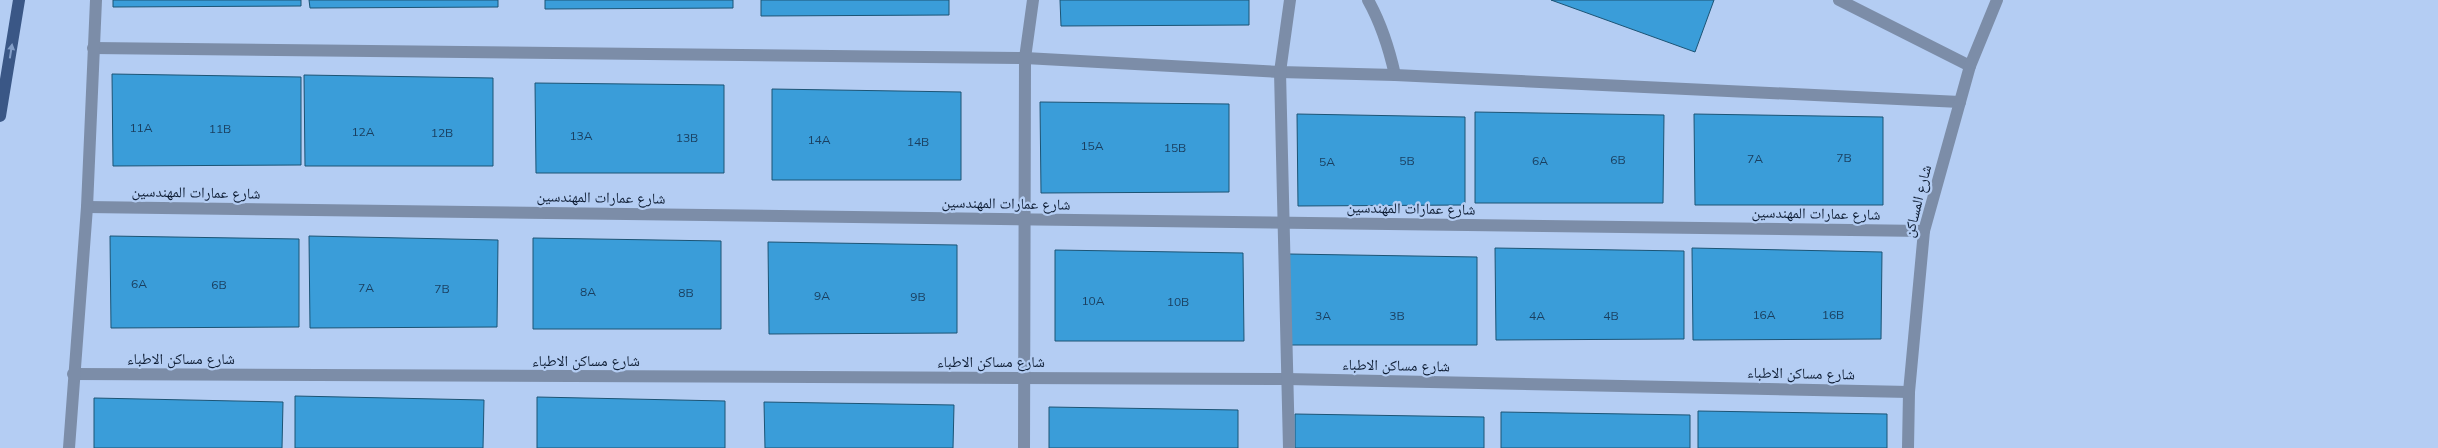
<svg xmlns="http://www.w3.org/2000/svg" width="2438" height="448" viewBox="0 0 2438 448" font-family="Mulish,'Noto Naskh Arabic',sans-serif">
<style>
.building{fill:#3a9dd9;stroke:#1c5475}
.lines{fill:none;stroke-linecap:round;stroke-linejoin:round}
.minor{stroke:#7c8da8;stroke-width:12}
.major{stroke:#3a5786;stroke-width:12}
.oneway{fill:#839ec7}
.labels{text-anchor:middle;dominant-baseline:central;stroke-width:4.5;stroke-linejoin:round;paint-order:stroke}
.number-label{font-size:12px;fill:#1a3e5e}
.street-label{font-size:15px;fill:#0f1e35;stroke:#b4cdf3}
</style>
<rect width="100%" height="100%" fill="#b4cdf3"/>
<!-- building -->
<g class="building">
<path d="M113 0H301V6L113 7Z"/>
<path d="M309 0H498V7L310 8Z"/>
<path d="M545 0H733V8L545 9Z"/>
<path d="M761 0H949V15L761 16Z"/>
<path d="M1060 0H1249V25L1061 26Z"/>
<path d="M1551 0H1714L1695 52Z"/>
<path d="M112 74 301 77V165L113 166Z"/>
<path d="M304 75 493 78V166H305Z"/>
<path d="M535 83 724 85V173H536Z"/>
<path d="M772 89 961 92V180H772Z"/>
<path d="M1040 102 1229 104V192L1041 193Z"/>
<path d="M1475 112 1664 115 1663 203H1475Z"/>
<path d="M1297 114 1465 117V205L1298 206Z"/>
<path d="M1694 114 1883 117V205H1695Z"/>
<path d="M110 236 299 239V327L111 328Z"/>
<path d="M309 236 498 240 497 327 310 328Z"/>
<path d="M533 238 721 241V329H533Z"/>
<path d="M768 242 957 245V333L769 334Z"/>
<path d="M1495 248 1684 251V339L1496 340Z"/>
<path d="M1692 248 1882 252 1881 339 1693 340Z"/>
<path d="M1055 250 1243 253 1244 341H1055Z"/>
<path d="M1289 254 1477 257V345H1289Z"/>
<path d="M295 396 484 400 483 448H295Z"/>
<path d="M537 397 725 401V448H537Z"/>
<path d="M94 398 283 402 282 448H94Z"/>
<path d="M764 402 954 405 953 448H765Z"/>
<path d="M1049 407 1238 410V448H1049Z"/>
<path d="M1698 411 1887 414V448H1698Z"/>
<path d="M1501 412 1690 415V448H1501Z"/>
<path d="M1295 414 1484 417V448H1295Z"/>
</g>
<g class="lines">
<!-- minor -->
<g class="minor">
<path d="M1368 0C1382 25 1389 48 1395 75"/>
<path d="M1839 0 1970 66"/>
<path d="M93 48 1025 58 1280 72 1395 75 1960 102"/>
<path d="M87 207 1924 231"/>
<path d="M73 374 1287 379 1909 392"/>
<path d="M69 448 87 207 96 0"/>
<path d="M1024 448 1025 58 1033 0"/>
<path d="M1289 448 1280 72 1290 0"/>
<path d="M1908 448 1909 392 1924 231 1970 66 1997 0"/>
</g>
<!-- major -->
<path class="major" d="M0 116 19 0"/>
</g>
<!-- one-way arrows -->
<defs><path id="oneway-solid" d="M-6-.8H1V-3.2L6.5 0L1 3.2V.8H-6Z" transform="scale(1.25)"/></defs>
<use class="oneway" href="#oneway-solid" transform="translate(11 51) rotate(-81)"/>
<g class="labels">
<!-- number labels -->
<g class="number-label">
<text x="141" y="127">11A</text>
<text x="220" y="128">11B</text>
<text x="363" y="131">12A</text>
<text x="442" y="132">12B</text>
<text x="581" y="135">13A</text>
<text x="687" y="137">13B</text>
<text x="819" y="139">14A</text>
<text x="918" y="141">14B</text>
<text x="1092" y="145">15A</text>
<text x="1175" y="147">15B</text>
<text x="1844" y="157">7B</text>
<text x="1755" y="158">7A</text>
<text x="1618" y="159">6B</text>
<text x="1407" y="160">5B</text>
<text x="1540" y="160">6A</text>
<text x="1327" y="161">5A</text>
<text x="139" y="283">6A</text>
<text x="219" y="284">6B</text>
<text x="366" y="287">7A</text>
<text x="442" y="288">7B</text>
<text x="588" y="291">8A</text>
<text x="686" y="292">8B</text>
<text x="822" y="295">9A</text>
<text x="918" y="296">9B</text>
<text x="1093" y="300">10A</text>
<text x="1178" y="301">10B</text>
<text x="1764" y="314">16A</text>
<text x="1833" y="314">16B</text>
<text x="1323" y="315">3A</text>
<text x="1397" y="315">3B</text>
<text x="1537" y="315">4A</text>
<text x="1611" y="315">4B</text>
</g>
<!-- street labels -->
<g class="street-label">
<text transform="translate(196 192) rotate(1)">شارع عمارات المهندسين</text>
<text transform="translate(601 197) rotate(1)">شارع عمارات المهندسين</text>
<text transform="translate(1917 201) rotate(-76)">شارع المساكن</text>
<text transform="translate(1006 203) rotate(1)">شارع عمارات المهندسين</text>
<text transform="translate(1411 208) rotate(1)">شارع عمارات المهندسين</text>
<text transform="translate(1816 213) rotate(1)">شارع عمارات المهندسين</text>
<text x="181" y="358">شارع مساكن الاطباء</text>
<text x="586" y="360">شارع مساكن الاطباء</text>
<text x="991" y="361">شارع مساكن الاطباء</text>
<text transform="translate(1396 365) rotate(1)">شارع مساكن الاطباء</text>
<text transform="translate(1801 373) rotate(1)">شارع مساكن الاطباء</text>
</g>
</g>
</svg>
